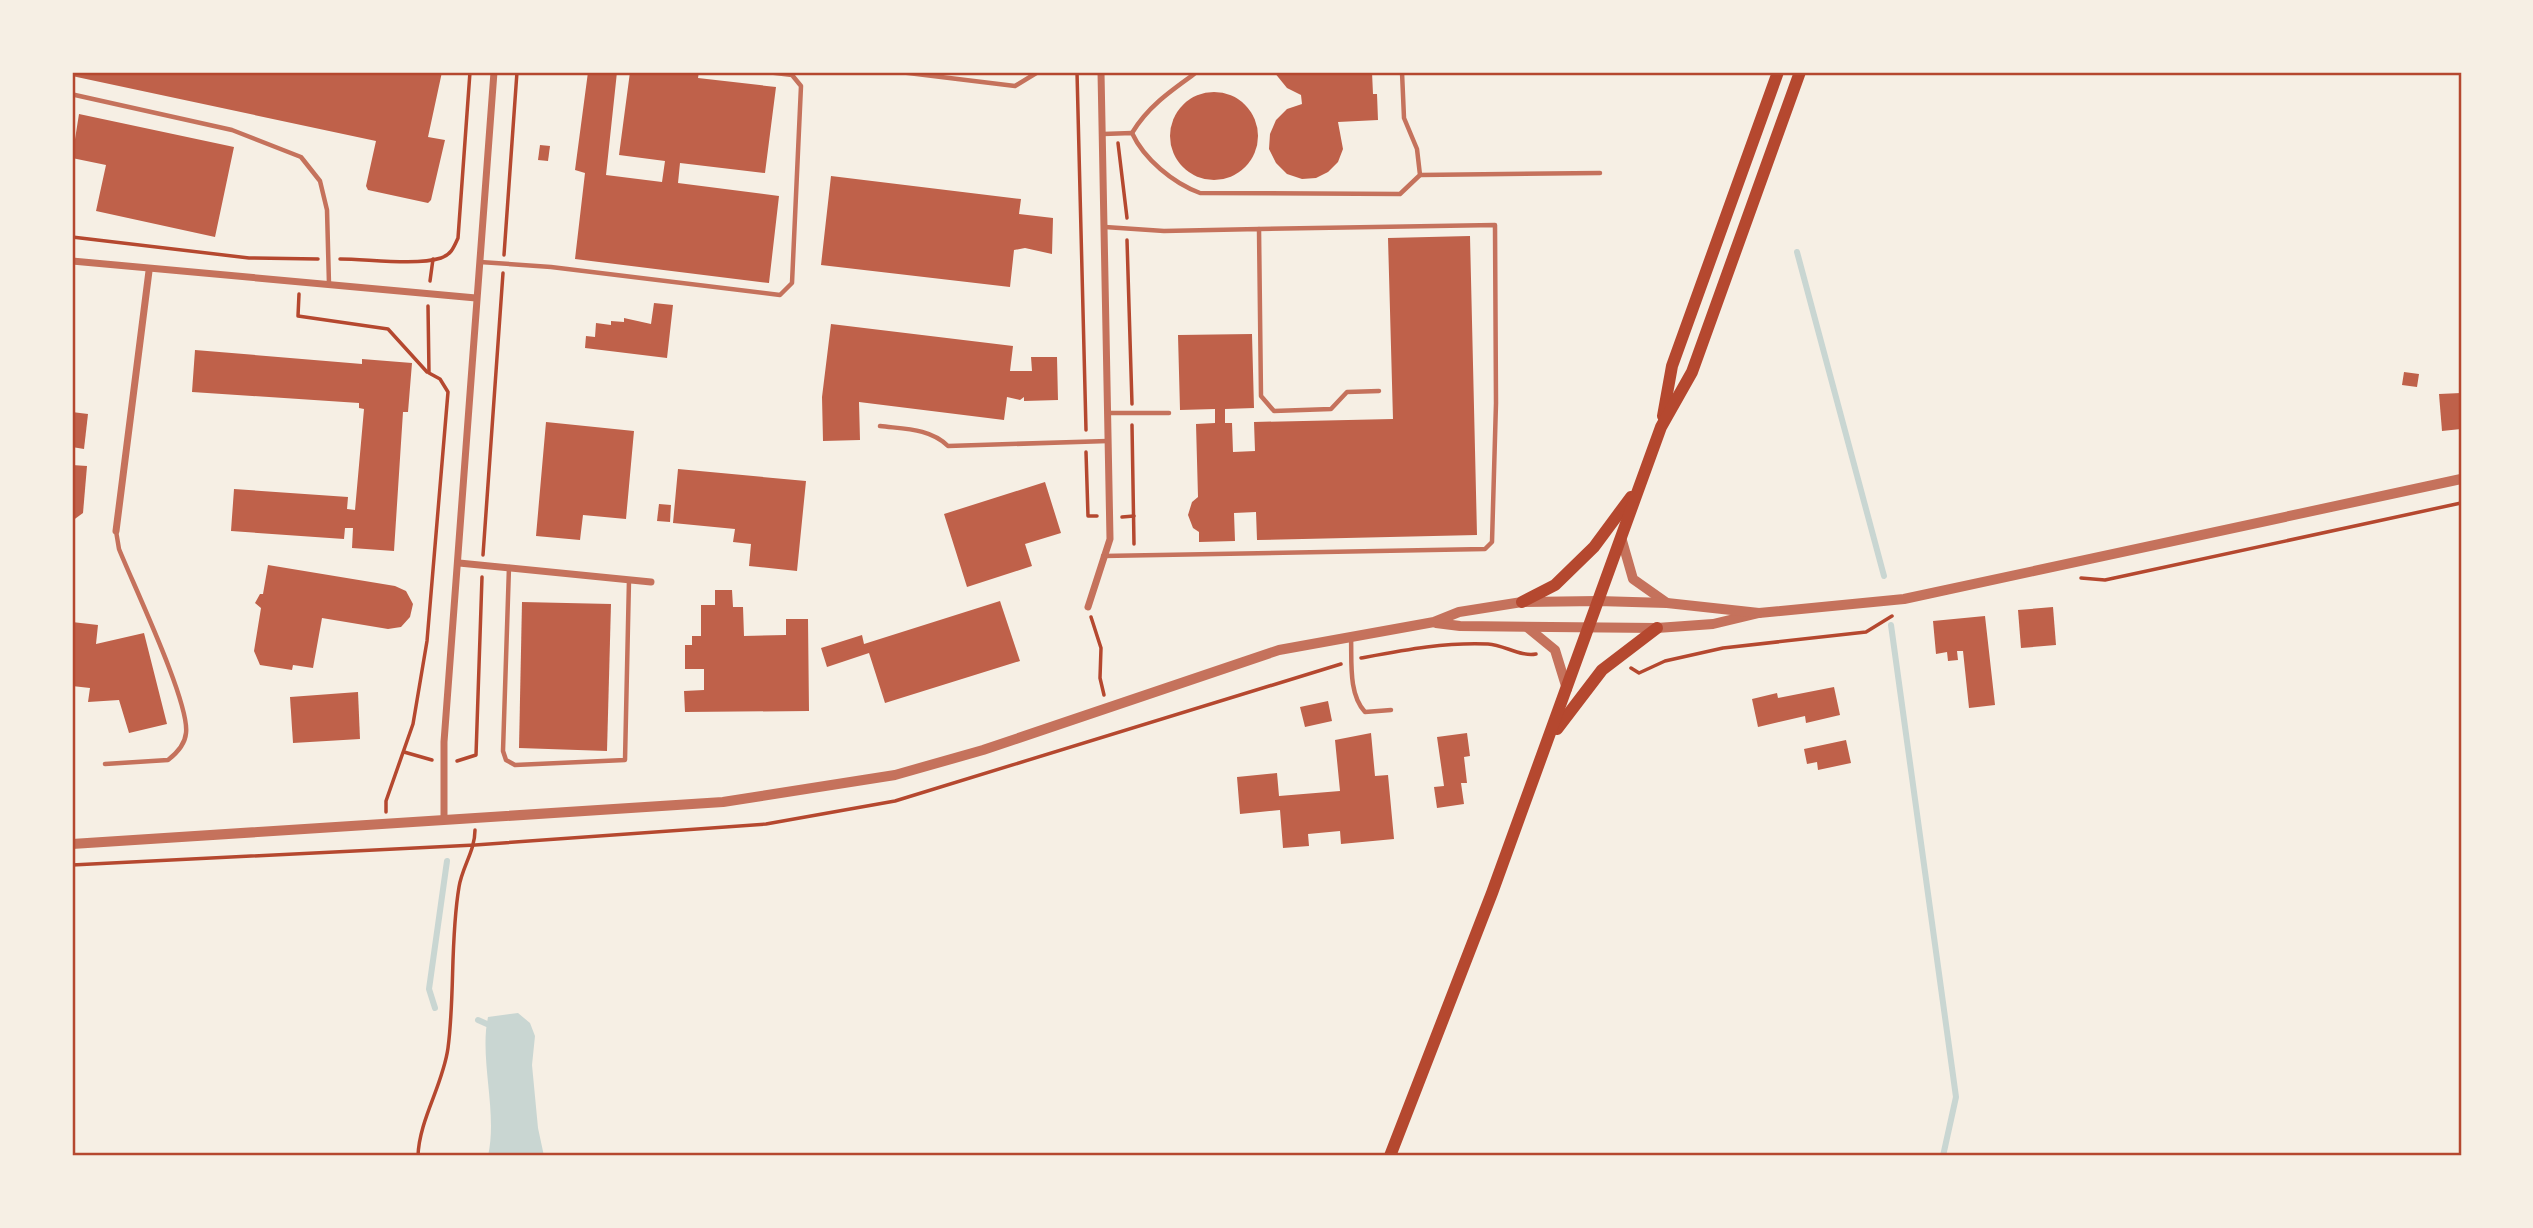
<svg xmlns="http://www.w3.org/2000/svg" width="2533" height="1228" viewBox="0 0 2533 1228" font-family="'Source Sans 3',sans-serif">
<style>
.water{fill:#c9d6d2}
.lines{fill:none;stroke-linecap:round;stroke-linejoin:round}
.stream{stroke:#c9d6d2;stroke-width:6}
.building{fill:#bf614a}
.path{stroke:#b5482f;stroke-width:3.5}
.service{stroke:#c5725c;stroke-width:4.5}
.minor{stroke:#c5725c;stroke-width:7}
.tertiary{stroke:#c5725c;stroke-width:10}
.secondary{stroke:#b5482f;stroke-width:12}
.neatline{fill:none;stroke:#b5482f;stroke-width:2.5}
</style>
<rect width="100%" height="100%" fill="#f6efe4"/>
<!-- water -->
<path class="water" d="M518 1013 530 1023 535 1036 532 1065 538 1128 544 1156H488C498 1112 479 1059 488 1017Z"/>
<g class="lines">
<!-- stream -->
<g class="stream">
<path d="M1797 252 1884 576"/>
<path d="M1891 625 1956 1097 1943 1156"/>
<path d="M435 1008 429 989 447 861"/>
<path d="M478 1020 487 1024"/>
</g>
</g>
<!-- building -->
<g class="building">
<path d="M72 72H442L428 137 445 140 431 200 428 203 368 190 366 186 376 141 72 76Z"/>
<path d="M588 72H617L606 175 662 182 665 161 619 155 630 72 668 74 699 72 698 78 776 87 765 173 680 163 678 183 779 196 769 283 575 259 585 173 575 170Z"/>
<path d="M1274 72H1372L1373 94H1377L1378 120 1338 122 1343 149 1338 162 1328 172 1316 178 1302 179 1287 174 1276 163 1269 149 1270 134 1276 120 1287 109 1302 104 1301 95 1287 88Z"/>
<circle cx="1214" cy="136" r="44"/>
<path d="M79 114 234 147 215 237 96 211 106 165 72 158Z"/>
<path d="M540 145 550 146 548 161 538 160Z"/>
<path d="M831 176 1021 199 1019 214 1053 218 1052 254 1025 248 1014 250 1010 287 821 265Z"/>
<path d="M1470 236 1477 535 1257 540 1256 512 1234 513 1235 541 1199 542V532L1193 528 1188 515 1192 502 1198 497 1196 424 1215 423V409L1180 410 1178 335 1252 334 1254 408 1225 409V423H1232L1233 452 1255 451 1254 422 1393 419 1388 238Z"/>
<path d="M654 303 673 305 667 358 585 348 586 336 595 337 596 323 611 325V321L624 322V318L651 324Z"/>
<path d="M831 324 1013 346 1010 371H1032L1031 357H1057L1058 400 1024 401V397L1020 400 1007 397 1004 420 859 402 860 440 823 441 822 397Z"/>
<path d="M195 350 362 364V359L412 363 408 412H403L394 551 352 548 353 528H345L344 539 231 531 234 489 348 497 347 509 355 510 364 409 359 408V403L192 392Z"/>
<path d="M2404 372 2419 374 2417 387 2402 385Z"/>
<path d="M2461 393V429L2442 431 2439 394Z"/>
<path d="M72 412 88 414 84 449 72 447Z"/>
<path d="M546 422 634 431 626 519 583 515 580 540 536 536Z"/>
<path d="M72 465 87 466 83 513 72 521Z"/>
<path d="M678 469 806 481 797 571 749 566 751 544 733 542 735 529 673 523Z"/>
<path d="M1045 482 1061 533 1025 544 1032 566 967 587 944 514Z"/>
<path d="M659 504 671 505 670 522 657 521Z"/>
<path d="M268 565 395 586 406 591 413 604 410 617 401 627 388 629 322 618 313 668 293 665 292 670 260 665 254 651 261 608 255 603 260 594H263Z"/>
<path d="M715 590H732L733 607H743L744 636 786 635V619H808L809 711 685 712 684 691 704 690V669H685V645H692V636H701V605H715Z"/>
<path d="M1000 601 1020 661 885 703 869 653 827 667 821 648 862 635 864 644Z"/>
<path d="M522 602 611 604 607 751 519 748Z"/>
<path d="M2053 607 2056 645 2021 648 2018 610Z"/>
<path d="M1985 616 1995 705 1969 708 1963 651H1957L1958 660 1948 661 1947 652 1936 654 1933 621Z"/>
<path d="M72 622 98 625 96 644 144 633 167 724 129 733 119 700 88 702 90 688 72 686Z"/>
<path d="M1834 687 1840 715 1806 723 1805 716 1758 727 1752 699 1777 693 1778 698Z"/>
<path d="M358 692 360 739 293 743 290 697Z"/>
<path d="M1328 701 1332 721 1305 727 1300 707Z"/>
<path d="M1371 733 1375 776 1388 775 1394 839 1341 844 1340 831 1308 834 1309 846 1283 848 1280 810 1240 814 1237 777 1277 773 1279 796 1340 791 1335 740Z"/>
<path d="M1467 733 1470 756 1464 757 1467 783H1461L1464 804 1437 808 1434 787 1444 786 1437 737Z"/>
<path d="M1846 740 1851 763 1818 770 1817 762 1807 764 1804 749Z"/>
</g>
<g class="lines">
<!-- path -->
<g class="path">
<path d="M1077 72 1086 430"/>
<path d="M1118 143 1127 218"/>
<path d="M72 237 249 258 318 259"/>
<path d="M1127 240 1132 404"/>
<path d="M504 255 517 72"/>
<path d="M340 259C368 259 415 266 441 258 451 255 454 247 458 238L470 72"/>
<path d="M430 281 433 259"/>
<path d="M299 294 298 316 388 329 427 372"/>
<path d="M1132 425 1134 544"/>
<path d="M1086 452 1088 516H1097"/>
<path d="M1122 517 1134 516"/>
<path d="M483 555 503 273"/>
<path d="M2081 578 2105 580 2461 503"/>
<path d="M1091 617 1101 648 1100 678 1104 695"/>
<path d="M1361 658C1404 650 1445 642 1488 644 1504 645 1521 657 1536 654"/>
<path d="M1631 668 1639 673 1665 661 1723 648 1866 632 1892 616"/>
<path d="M404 752 432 760"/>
<path d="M457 761 476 755 482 577"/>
<path d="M386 812V801L413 724 427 641 448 392 440 379 429 373 428 306"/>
<path d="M72 865 475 845 766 824 895 801 1341 664"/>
<path d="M418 1156C419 1120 443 1085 448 1048 455 995 450 940 459 887 462 867 475 851 475 830"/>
</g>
<!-- service -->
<g class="service">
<path d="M900 72 1015 86 1038 72"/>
<path d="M75 95 232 130 301 157 320 181 327 210 329 284"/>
<path d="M1132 133C1148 106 1172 90 1197 72"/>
<path d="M1103 134 1132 133C1144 159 1173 183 1200 193L1400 194 1420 175 1417 149 1404 118 1402 72"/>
<path d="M1420 175 1600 173"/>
<path d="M1105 227 1164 231 1259 229 1261 396 1274 411 1331 409 1347 392 1379 391"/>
<path d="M480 262 551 267 780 295 792 283 801 86 792 75 767 72"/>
<path d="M1107 413H1169"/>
<path d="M880 426C903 429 930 428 948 446L1108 441"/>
<path d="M1103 556 1485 549 1492 542 1496 403 1495 225 1259 229"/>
<path d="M509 567 503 751 506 760 515 765 625 760 629 580"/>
<path d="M1351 637C1352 660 1348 694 1365 712L1391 710"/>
<path d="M105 764 168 760C177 753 185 745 186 733 190 703 133 584 119 549L116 531"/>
</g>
<!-- minor -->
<g class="minor">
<path d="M72 261 476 298"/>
<path d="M116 531 149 271"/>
<path d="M459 563 651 582"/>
<path d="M1088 607 1110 539 1101 72"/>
<path d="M444 819V742L494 72"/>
</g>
<!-- tertiary -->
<g class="tertiary">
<path d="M1621 537 1633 579 1667 603"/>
<path d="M1436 623 1460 626 1657 628 1713 624 1759 613 1904 599 2461 479"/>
<path d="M1527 627 1555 650 1567 689"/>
<path d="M72 844 723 802 895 775 983 750 1279 650 1434 622 1459 612 1522 602 1598 601 1667 603 1759 613"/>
</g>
<!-- secondary -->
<g class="secondary">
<path d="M1663 416 1672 366 1778 72"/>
<path d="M1522 602 1555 585 1594 547 1631 497"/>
<path d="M1557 729 1602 670 1657 628"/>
<path d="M1390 1156 1492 893 1661 427 1692 372 1800 72"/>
</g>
</g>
<!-- border -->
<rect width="2533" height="1228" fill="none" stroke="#f6efe4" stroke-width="147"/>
<rect x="74" y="74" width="2386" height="1080" class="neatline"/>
</svg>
